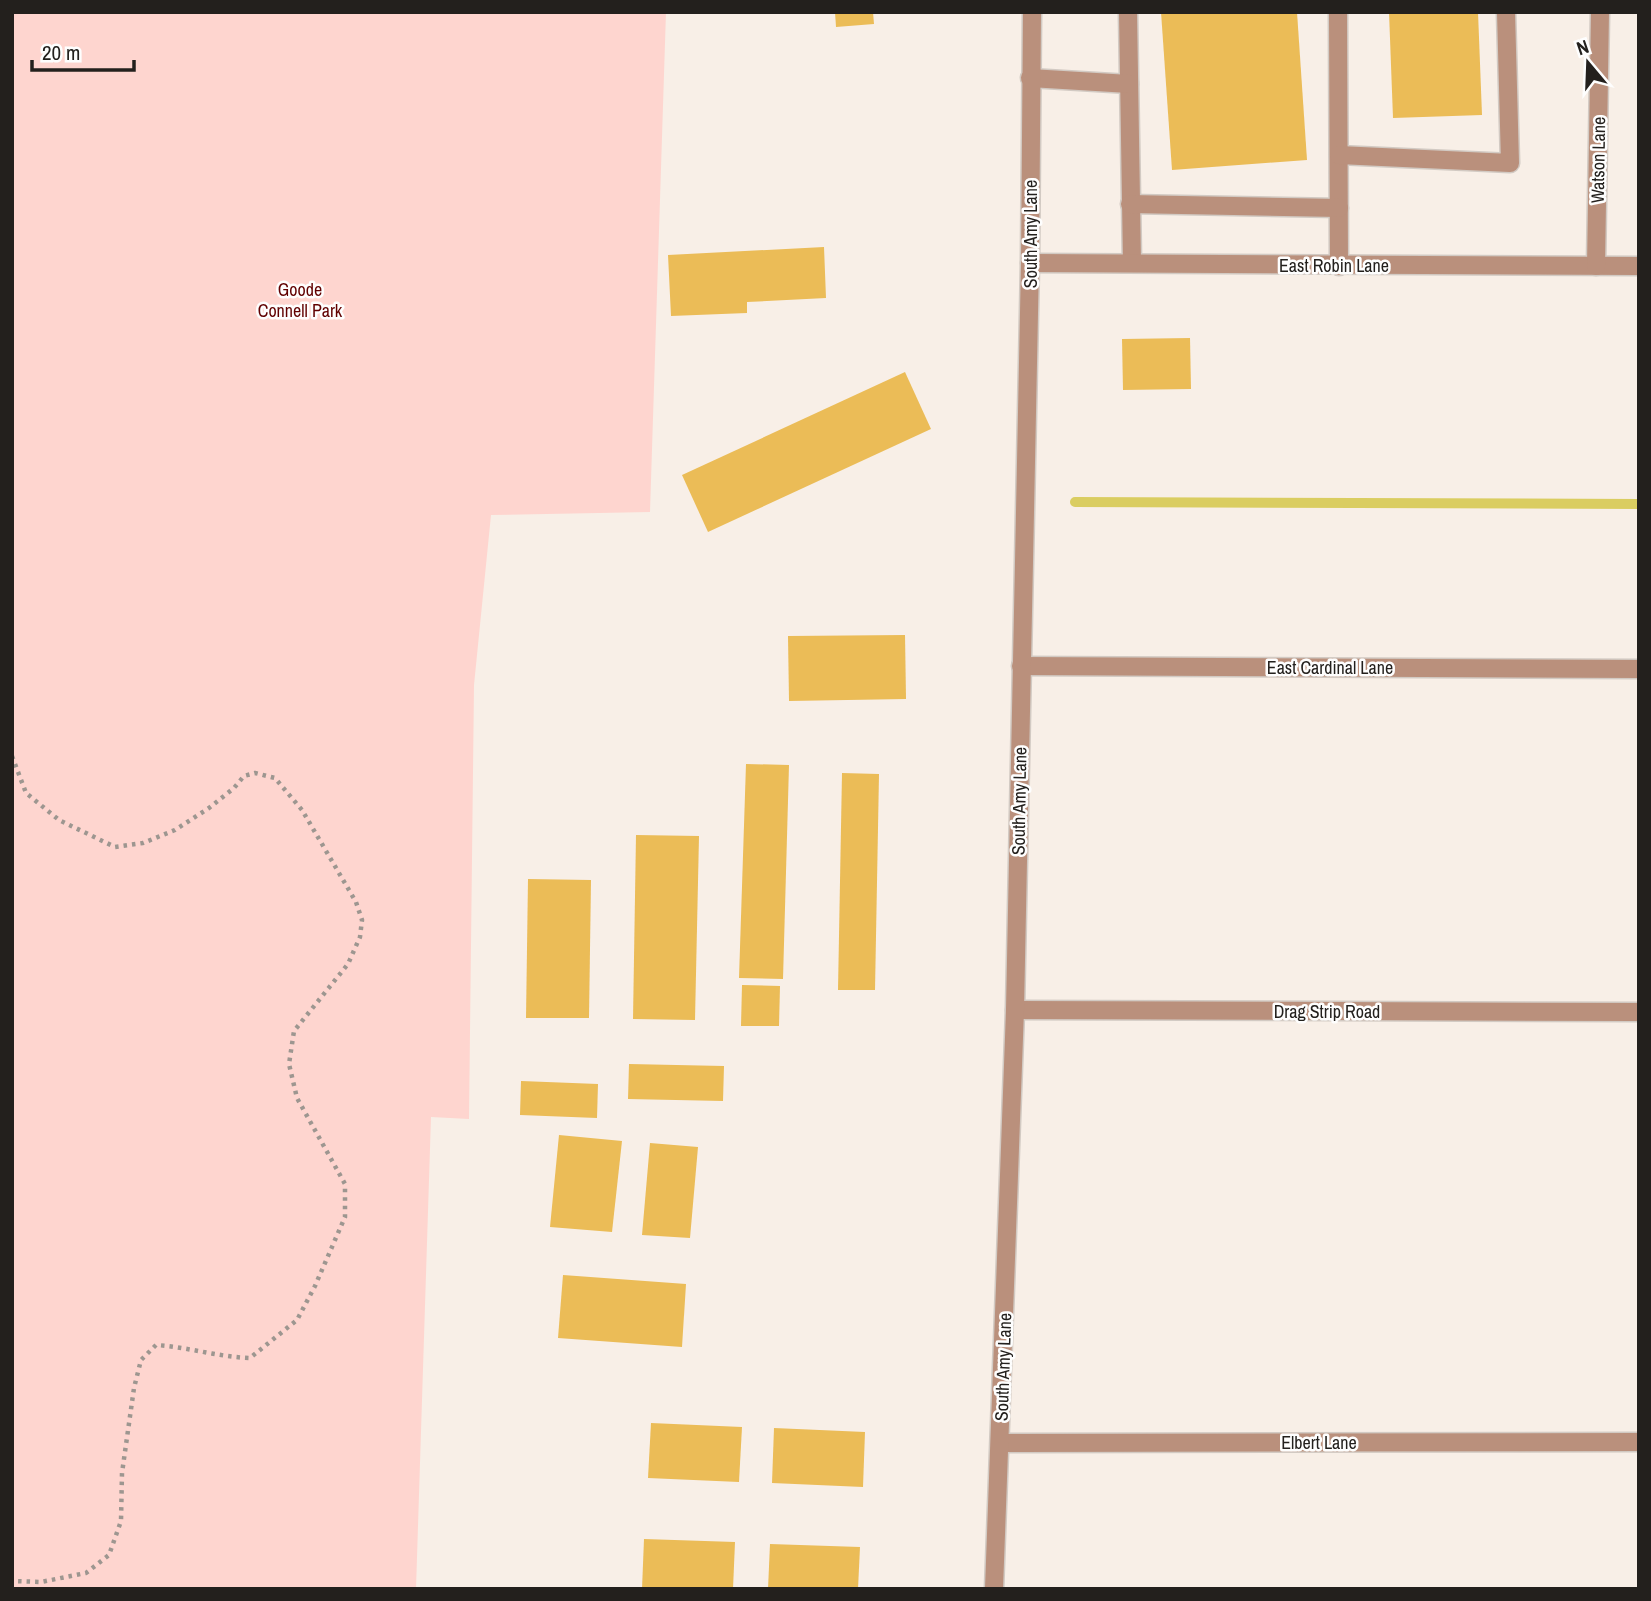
<svg xmlns="http://www.w3.org/2000/svg" width="1651" height="1601" viewBox="0 0 1651 1601" font-family="'Archivo Narrow',sans-serif">
<style>
.green{fill:#fed5cf}
.lines{fill:none;stroke-linecap:round;stroke-linejoin:round}
.stream{stroke:#dacd61;stroke-width:10}
.building{fill:#ebbc57}
.service-casing{stroke:#d2cac3;stroke-width:21}
.minor-casing{stroke:#d2cac3;stroke-width:21}
.path{stroke:#9d9690;stroke-width:4.5;stroke-dasharray:3.5 5;stroke-linecap:butt}
.service{stroke:#ba907c;stroke-width:18}
.minor{stroke:#ba907c;stroke-width:18}
.labels{text-anchor:middle;dominant-baseline:central;stroke-width:5;stroke-linejoin:round;paint-order:stroke}
.street-label{font-size:18px;fill:#23201d;stroke:#fefefe}
.park-label{font-size:18px;fill:#610000;stroke:#fefefe}
</style>
<rect width="100%" height="100%" fill="#f8efe7"/>
<!-- green -->
<path class="green" d="M12 12H666L650 512 491 515 474 685 469 1119 431 1117 416 1589H12Z"/>
<g class="lines">
<!-- stream -->
<path class="stream" d="M1075 502 1639 504"/>
</g>
<!-- building -->
<g class="building">
<path d="M835 12H873L874 24 836 27Z"/>
<path d="M1161 12H1297L1307 160 1172 170Z"/>
<path d="M1389 12H1478L1482 115 1393 118Z"/>
<path d="M824 247 826 298 747 302V313L671 316 668 255Z"/>
<path d="M1190 338 1191 389 1123 390 1122 339Z"/>
<path d="M905 372 931 429 708 532 682 475Z"/>
<path d="M905 635 906 699 789 701 788 636Z"/>
<path d="M746 764 789 765 783 979 739 978Z"/>
<path d="M842 773 879 774 875 990H838Z"/>
<path d="M636 835 699 836 695 1020 633 1019Z"/>
<path d="M528 879 591 880 589 1018H526Z"/>
<path d="M742 985 780 986 779 1026H741Z"/>
<path d="M629 1064 724 1066 723 1101 628 1099Z"/>
<path d="M521 1081 598 1084 597 1118 520 1115Z"/>
<path d="M559 1135 622 1141 612 1232 550 1227Z"/>
<path d="M650 1143 698 1147 690 1238 642 1235Z"/>
<path d="M563 1275 686 1284 682 1347 558 1338Z"/>
<path d="M651 1423 742 1427 739 1482 648 1478Z"/>
<path d="M774 1428 865 1432 863 1487 772 1483Z"/>
<path d="M644 1539 735 1542 733 1589H642Z"/>
<path d="M770 1544 860 1547 858 1589H768Z"/>
</g>
<g class="lines">
<defs>
<g id="service">
<path d="M1128 12 1132 263"/>
<path d="M1338 12 1339 266"/>
<path d="M1030 78 1129 84"/>
<path d="M1339 155 1510 163 1506 12"/>
<path d="M1130 204 1339 208"/>
</g>
<g id="minor">
<path d="M1030 263 1639 266"/>
<path d="M1596 266 1600 12"/>
<path d="M1021 666 1639 669"/>
<path d="M1015 1010 1639 1012"/>
<path d="M1000 1443 1639 1442"/>
<path d="M994 1589 1015 1010 1030 263 1032 12"/>
</g>
</defs>
<!-- service casing -->
<use href="#service" class="service-casing"/>
<!-- minor casing -->
<use href="#minor" class="minor-casing"/>
<!-- path -->
<path class="path" d="M12 756 26 793 59 820 115 847 143 843 175 830 209 808 234 788 244 776 255 773 275 778 302 810 356 902 362 920 360 937 348 964 294 1031 289 1064 297 1098 345 1184V1217L315 1286 297 1320 250 1358C218 1357 188 1347 156 1345L141 1360 134 1388 122 1473 121 1521 109 1555 86 1573 41 1582 12 1581"/>
<!-- service -->
<use href="#service" class="service"/>
<!-- minor -->
<use href="#minor" class="minor"/>
</g>
<g class="labels">
<!-- street labels -->
<g class="street-label">
<text transform="translate(1598 160) rotate(-89)">Watson Lane</text>
<text transform="translate(1030 234) rotate(-90)">South Amy Lane</text>
<text x="1334" y="265">East Robin Lane</text>
<text x="1330" y="667">East Cardinal Lane</text>
<text transform="translate(1019 801) rotate(-89)">South Amy Lane</text>
<text x="1327" y="1011">Drag Strip Road</text>
<text transform="translate(1003 1367) rotate(-88)">South Amy Lane</text>
<text x="1319" y="1442">Elbert Lane</text>
</g>
<!-- park labels -->
<g class="park-label">
<text x="300" y="289">Goode<tspan x="300" dy="21">Connell Park</tspan></text>
</g>
</g>
<!-- border -->
<rect width="1651" height="1601" fill="none" stroke="#23201d" stroke-width="28"/>
<!-- north arrow -->
<g transform="translate(1588 63) rotate(341)" stroke="#fefefe" stroke-width="5" paint-order="stroke">
<path d="M0-5L12 26L0 18L-12 26Z" fill="#23201d"/>
<text y="-10" font-size="19" font-weight="bold" text-anchor="middle" fill="#23201d">N</text>
</g>
<!-- scale -->
<path d="M32 60v10h102v-10" fill="none" stroke="#23201d" stroke-width="3.5"/>
<text x="42" y="60" font-size="21" fill="#23201d" stroke="#fefefe" stroke-width="5" paint-order="stroke">20 m</text>
</svg>
